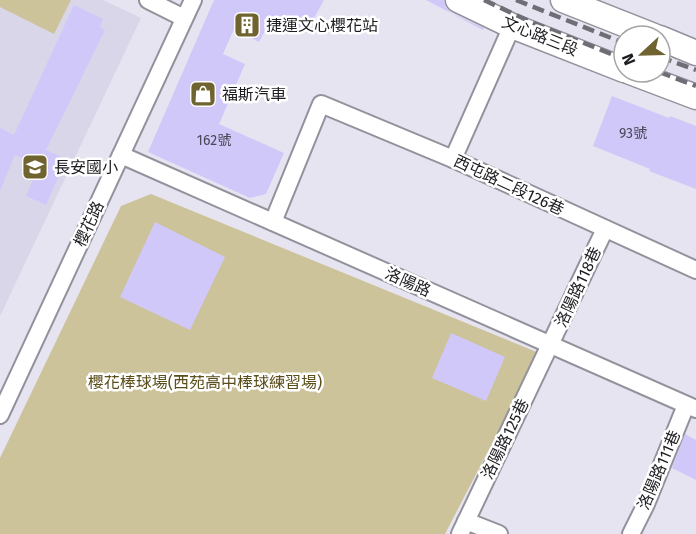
<svg xmlns="http://www.w3.org/2000/svg" width="696" height="534" viewBox="0 0 696 534" font-family="'Fira Sans','Noto Sans TC',sans-serif">
<style>
.built{fill:#d9d6e9}
.green{fill:#cdc39a}
.building{fill:#d1c8fa}
.lines{fill:none;stroke-linecap:round;stroke-linejoin:round}
.minor-casing{stroke:#93929c;stroke-width:20}
.secondary-casing{stroke:#93929c;stroke-width:27}
.minor{stroke:#fff;stroke-width:16}
.secondary{stroke:#fff;stroke-width:24}
.rail{stroke:#6f6e76;stroke-width:4.5;stroke-dasharray:12 6;stroke-linecap:butt}
.labels{text-anchor:middle;dominant-baseline:central;stroke-width:5;stroke-linejoin:round;paint-order:stroke}
.number-label{font-size:14px;fill:#4a4857}
.poi-label{font-size:16px;fill:#1d1d21;stroke:#fff;text-anchor:start}
.street-label{font-size:16px;fill:#1d1d21;stroke:#fff}
.park-label{font-size:16px;fill:#5a4e1b;stroke:#fff}
</style>
<rect width="100%" height="100%" fill="#e6e4f0"/>
<!-- built -->
<path class="built" d="M0 0H103L141 18 0 316Z"/>
<!-- green -->
<g class="green">
<path d="M0 0H71L54 34 0 7Z"/>
<path d="M151 194 539 353 445 534H0V458L121 206Z"/>
</g>
<!-- building -->
<g class="building">
<path d="M214 0H324L306 33 273 16 259 42 234 29 223 54 245 64 219 124 284 153 266 194 250 198 148 152Z"/>
<path d="M426 0H444L446 8 451 13 484 28 483 30Z"/>
<path d="M74 5 103 19 100 27 105 30 46 150 66 159 46 205 26 196 39 166 15 155 0 191V128L14 135Z"/>
<path d="M612 96 669 118 670 116 696 126V189L649 171 650 169 593 146Z"/>
<path d="M155 222 225 257 190 330 120 297Z"/>
<path d="M451 333 505 357 486 401 432 378Z"/>
<path d="M685 434 696 440V480L672 468Z"/>
</g>
<g class="lines">
<defs>
<g id="minor">
<path d="M148 0 184 18"/>
<path d="M121 155 696 409"/>
<path d="M453 159 512 26"/>
<path d="M273 222 321 104 453 159 696 270"/>
<path d="M0 415 193 0"/>
<path d="M466 521 499 534"/>
<path d="M460 534 605 229"/>
<path d="M631 534 646 504 686 405"/>
</g>
<g id="secondary">
<path d="M458 0 512 26 624 70"/>
<path d="M563 0 654 36"/>
<path d="M660 38 696 53"/>
<path d="M630 72 696 97"/>
</g>
</defs>
<!-- minor casing -->
<use href="#minor" class="minor-casing"/>
<!-- secondary casing -->
<use href="#secondary" class="secondary-casing"/>
<!-- minor -->
<use href="#minor" class="minor"/>
<!-- secondary -->
<use href="#secondary" class="secondary"/>
<!-- rail -->
<g class="rail">
<path d="M484 0 531 22 624 59"/>
<path d="M516 0 624 43"/>
<path d="M660 57 696 70"/>
<path d="M659 72 696 86"/>
</g>
</g>
<!-- icons -->
<defs>
<symbol id="building-square" viewBox="-11 -11 22 22"><rect x="-9" y="-9" width="18" height="18" rx="4" fill="#6f6330" stroke="#fff"/><path d="M-4-6H4V6H1V3H-1V6H-4ZM-2.5-4.3h1.7v1.8h-1.7ZM.8-4.3h1.7v1.8H.8ZM-2.5-1h1.7V.8h-1.7ZM.8-1h1.7V.8H.8Z" fill="#fff"/></symbol>
<symbol id="shop-square" viewBox="-11 -11 22 22"><rect x="-9" y="-9" width="18" height="18" rx="4" fill="#6f6330" stroke="#fff"/><path d="M-5-2.5h2.3a2.7 3.5 0 0 1 5.4 0H5L5.5 6h-11ZM-1.5-2.5h3a1.5 2.3 0 0 0-3 0Z" fill="#fff"/></symbol>
<symbol id="school-square" viewBox="-11 -11 22 22"><rect x="-9" y="-9" width="18" height="18" rx="4" fill="#6f6330" stroke="#fff"/><path d="M0-5L7-2L0 1L-7-2ZM-4 1L0 2.5L4 1V4Q0 6-4 4Z" fill="#fff"/></symbol>
</defs>
<g fill-rule="evenodd">
<use href="#building-square" x="232" y="10" width="30" height="30"/>
<use href="#shop-square" x="188" y="79" width="30" height="30"/>
<use href="#school-square" x="20" y="152" width="30" height="30"/>
</g>
<g class="labels">
<!-- number labels -->
<g class="number-label">
<text x="633" y="133">93號</text>
<text x="214" y="140">162號</text>
</g>
<!-- poi labels -->
<g class="poi-label">
<text x="266" y="25">捷運文心櫻花站</text>
<text x="222" y="94">福斯汽車</text>
<text x="54" y="167">長安國小</text>
</g>
<!-- street labels -->
<g class="street-label">
<text transform="translate(540 36) rotate(22)">文心路三段</text>
<text transform="translate(509 185) rotate(25)">西屯路二段126巷</text>
<text transform="translate(89 224) rotate(-65)">櫻花路</text>
<text transform="translate(408 282) rotate(24)">洛陽路</text>
<text transform="translate(578 287) rotate(-65)">洛陽路118巷</text>
<text transform="translate(505 439) rotate(-64)">洛陽路125巷</text>
<text transform="translate(659 470) rotate(-67)">洛陽路111巷</text>
</g>
<!-- park labels -->
<g class="park-label">
<text x="205" y="382">櫻花棒球場(西苑高中棒球練習場)</text>
</g>
</g>
<!-- north arrow -->
<g transform="translate(642 54) rotate(248)"><circle r="28" fill="#ffffff" stroke="#a5a5a6" stroke-width="1.5"/>
<path d="M0-4.5L10 22L0 15L-10 22Z" fill="#6f6330"/>
<text y="-9" font-size="16" font-weight="bold" text-anchor="middle" fill="#1d1d21">N</text>
</g>
</svg>
